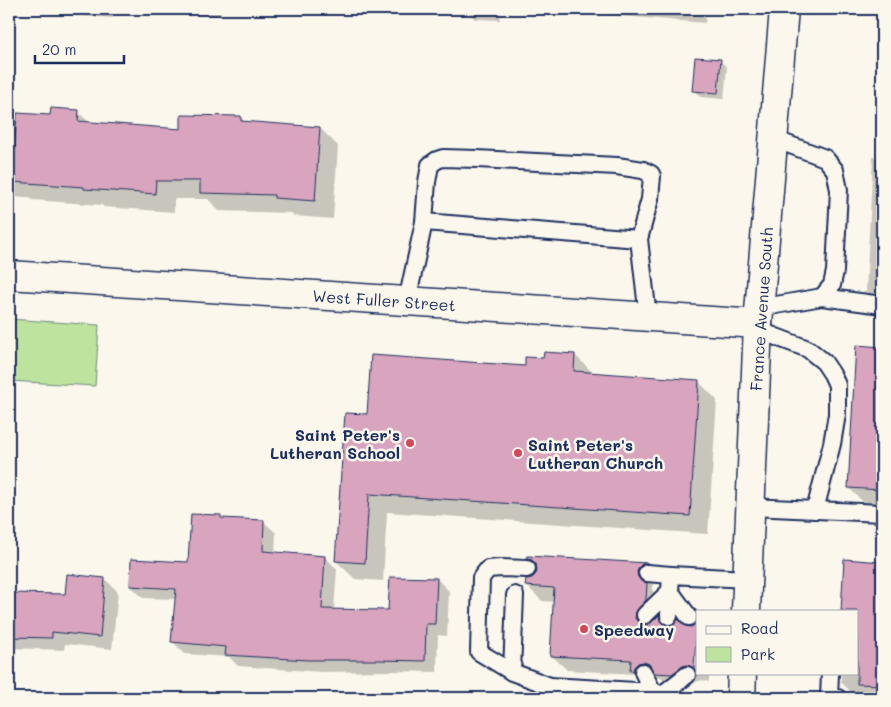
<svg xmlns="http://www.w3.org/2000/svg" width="891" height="707" viewBox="0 0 891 707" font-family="Mali,sans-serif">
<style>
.green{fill:#bee39e;stroke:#6c897e}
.shadow{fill:#0003;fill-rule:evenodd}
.building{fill:#d9a4bd;stroke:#1b2f5e}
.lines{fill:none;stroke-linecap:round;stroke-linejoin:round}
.lane-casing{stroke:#1b2f5e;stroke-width:20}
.street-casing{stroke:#1b2f5e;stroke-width:31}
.secondary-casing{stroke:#1b2f5e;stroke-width:31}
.lane{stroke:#fbf7ec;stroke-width:16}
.street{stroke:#fbf7ec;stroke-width:28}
.secondary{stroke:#fbf7ec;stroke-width:28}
.poi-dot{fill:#d1495b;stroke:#fbf7ec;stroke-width:2}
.labels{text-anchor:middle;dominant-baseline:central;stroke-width:5;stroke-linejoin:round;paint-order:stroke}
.street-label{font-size:16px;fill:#1b2f5e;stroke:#fbf7ec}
.poi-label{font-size:16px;font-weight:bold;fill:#1b2f5e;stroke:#fbf7ec;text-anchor:start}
</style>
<rect width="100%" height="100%" fill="#fbf7ec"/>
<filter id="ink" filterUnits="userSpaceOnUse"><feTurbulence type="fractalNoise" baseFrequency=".02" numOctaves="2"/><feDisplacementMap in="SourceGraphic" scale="10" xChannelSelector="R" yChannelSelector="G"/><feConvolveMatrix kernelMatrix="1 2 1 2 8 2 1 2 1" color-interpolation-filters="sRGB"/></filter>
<g filter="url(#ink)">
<!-- green -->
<path class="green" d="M9 319 99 325 95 386 9 381Z"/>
<!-- shadow -->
<g class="shadow">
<path d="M9 9H129V12L113 11V18L50 14 46 10H9Z"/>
<path d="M188 9H221V16L195 15Z"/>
<path d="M465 9H736V11L706 9 705 23 573 12V14L500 12V20L475 19Z"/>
<path d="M720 61 727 67 724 99 700 97 694 90Z"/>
<path d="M9 100 16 107V114L51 117 78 112 90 123 182 130 241 118 246 123 320 128 338 146 333 219 294 216 291 213 219 211 208 199H174V212L104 207 102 205 32 200 30 198 9 197Z"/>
<path d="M873 157 882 158V307L866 291Z"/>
<path d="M857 347 882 348V506L866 505 849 488Z"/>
<path d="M575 355 594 374 698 381 717 400 708 534 387 512 383 581 355 579 336 561 368 415 526 367 544 359Z"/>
<path d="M220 516 223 519 264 522 276 533 275 554 325 557 337 569 334 610 390 612 437 579 449 591 447 636 438 635 437 672 390 671 321 672 238 666 229 657 185 654 173 642 176 599 143 598 131 586 190 563Z"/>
<path d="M528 557 647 564 661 578 657 579 654 582 652 587V590L661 599V615L659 617 669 627 691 628 696 625H697V673H709V682L702 680 696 682 688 688 671 687 659 676 653 678 647 686 635 674 567 670 552 656 555 602 542 601 527 586 537 575 538 568 528 559ZM695 634 697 636 695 674H692Z"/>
<path d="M845 560 882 563V698H857L841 682V673H857V611Z"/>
<path d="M105 579 118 592 112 649 65 644 64 650 9 648V594L66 596Z"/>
</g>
<!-- building -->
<g class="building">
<path d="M695 57 721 59 718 93 692 91Z"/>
<path d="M51 108 79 110 78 121 181 129V115L241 116V121L320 127 315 201 274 198V195L200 193V181H156L155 194 84 189V187L12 182 17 113 50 115Z"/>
<path d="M856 345 882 347V490L848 488Z"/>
<path d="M544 352 575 354 574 371 699 380 690 516 369 494 365 563 335 561 345 413 367 414 371 355 525 366V357L543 358Z"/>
<path d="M191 514 221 515V518L264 520 263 551 325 556 322 609 388 610 390 577 437 578 435 624H426L425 661 377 660H308L225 655 226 647 171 642 176 589 130 586 131 559 188 562Z"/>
<path d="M527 556 648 563 642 564 639 567 637 572 638 577 641 581 647 583 646 600 636 612 635 618 638 622 643 625H648L652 622 659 615 660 621 664 625 668 626 674 625 678 619 685 626 691 627 697 623 694 668 690 666 686 665 681 667 672 674 654 673 649 664 643 662 638 663 634 667 633 671H630L631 660 550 656 554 588 525 586 526 579 532 578 536 574 537 570 536 564 532 560 527 559Z"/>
<path d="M844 559 882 562V685L857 684V611H841Z"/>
<path d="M67 574 105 578 100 637 52 632V638L10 637 9 593 65 594Z"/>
</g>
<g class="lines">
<defs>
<g id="lane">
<path d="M424 222 639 239"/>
<path d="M822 297 882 305"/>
<path d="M407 301 424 222 427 182 430 165 437 160 443 158 477 159 617 166 643 170 651 174 652 176 650 199 639 239 648 317"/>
<path d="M759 308 822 297 832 285 835 271 839 190 835 170 825 158 774 139"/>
<path d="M758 330 808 349 824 362 832 374 837 385V414L832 444 815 510"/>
<path d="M750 507 882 513"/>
<path d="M647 573 671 575"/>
<path d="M515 595 512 672 550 686"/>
<path d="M645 615 670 591 671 575 747 579"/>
<path d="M669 616 670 591 689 617"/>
<path d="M512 672 479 652 481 578 488 569 501 568 527 569"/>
<path d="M643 672 653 692 664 693 687 675"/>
<path d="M830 673 829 698H838"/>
<path d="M550 698V686L653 692V698"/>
</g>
<path id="street" d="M9 275 758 324"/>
<g id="secondary">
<path d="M746 611 758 324 784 9"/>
<path d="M741 698 742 673"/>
</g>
</defs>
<!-- lane casing -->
<use href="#lane" class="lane-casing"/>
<!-- street casing -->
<use href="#street" class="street-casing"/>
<!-- secondary casing -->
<use href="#secondary" class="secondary-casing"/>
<!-- lane -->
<use href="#lane" class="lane"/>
<!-- street -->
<use href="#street" class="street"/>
<!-- secondary -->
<use href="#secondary" class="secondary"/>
</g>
</g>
<!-- markers -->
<g class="poi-dot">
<circle cx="410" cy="443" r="5"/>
<circle cx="518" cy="453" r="5"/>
<circle cx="584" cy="629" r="5"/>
</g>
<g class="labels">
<!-- street labels -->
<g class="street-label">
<text transform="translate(384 300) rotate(4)">West Fuller Street</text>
<text transform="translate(761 309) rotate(-86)">France Avenue South</text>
</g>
<!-- poi labels -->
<g class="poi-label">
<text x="400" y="434" text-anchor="end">Saint Peter's<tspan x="400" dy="18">Lutheran School</tspan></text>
<text x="528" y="444">Saint Peter's<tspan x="528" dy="18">Lutheran Church</tspan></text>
<text x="594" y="629">Speedway</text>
</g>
</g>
<!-- margin -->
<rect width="891" height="707" fill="none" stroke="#fbf7ec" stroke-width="30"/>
<rect x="15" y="15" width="861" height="677" fill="none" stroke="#1b2f5e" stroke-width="2" filter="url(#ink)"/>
<!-- legend -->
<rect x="696" y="610" width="162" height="65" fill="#fbf7ec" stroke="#a1a7b3"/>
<rect x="706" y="626" width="25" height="8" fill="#fbf7ec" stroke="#a1a7b3"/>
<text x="741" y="634" font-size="15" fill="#1b2f5e">Road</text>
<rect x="706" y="647" width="25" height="15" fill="#bee39e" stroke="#a1a7b3"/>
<text x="741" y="660" font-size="15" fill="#1b2f5e">Park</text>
<!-- scale -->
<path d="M35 55v8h89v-8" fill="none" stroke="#1b2f5e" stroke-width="2.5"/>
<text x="42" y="55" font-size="15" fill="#1b2f5e" stroke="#fbf7ec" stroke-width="4" paint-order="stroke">20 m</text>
</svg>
